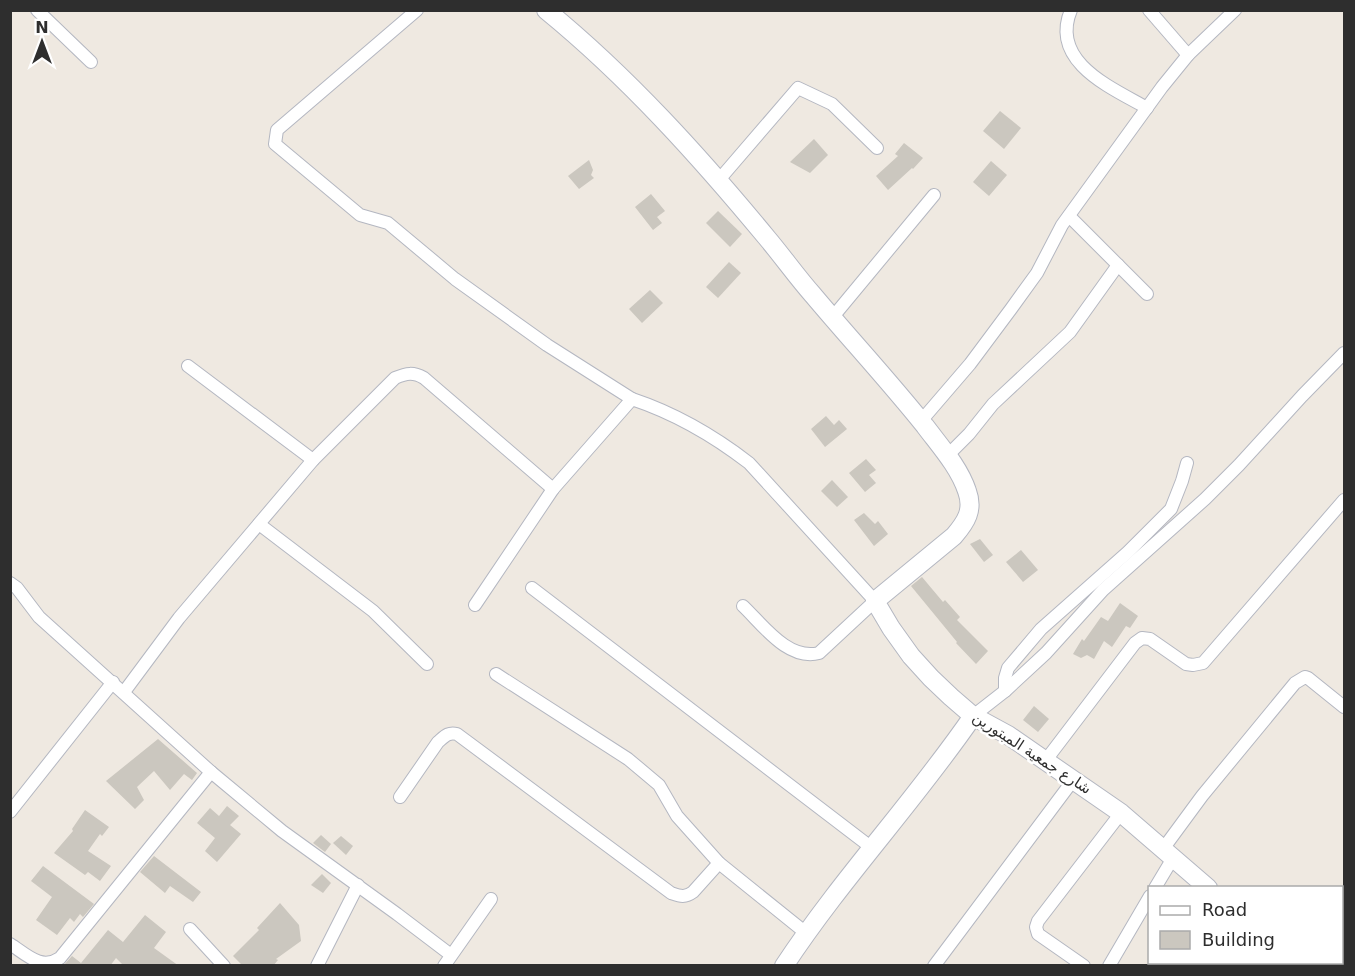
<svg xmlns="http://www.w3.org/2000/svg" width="1355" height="976" viewBox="0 0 1355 976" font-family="'DejaVu Sans','Noto Sans Arabic',sans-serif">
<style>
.building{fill:#cbc7bf}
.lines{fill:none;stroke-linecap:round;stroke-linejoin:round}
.street-casing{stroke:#b4b7c1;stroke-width:14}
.secondary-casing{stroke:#b4b7c1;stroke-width:20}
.street{stroke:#fff;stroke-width:12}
.secondary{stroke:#fff;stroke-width:18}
.labels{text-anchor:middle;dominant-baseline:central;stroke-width:5;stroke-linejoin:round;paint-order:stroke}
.street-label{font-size:15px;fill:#2e2e2e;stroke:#fff}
</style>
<rect width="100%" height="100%" fill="#efe9e1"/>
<!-- building -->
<g class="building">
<path d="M1000 111 1021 128 1004 149 983 131Z"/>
<path d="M814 139 828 155 810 173 790 162Z"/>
<path d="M904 143 923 158 913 169 912 168 888 190 876 176 898 156 895 154Z"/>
<path d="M589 160 593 170 591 175 594 178 579 189 568 176Z"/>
<path d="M991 161 1007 175 989 196 973 182Z"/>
<path d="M651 194 665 211 657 217 662 223 653 230 635 207Z"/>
<path d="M718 211 742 234 730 247 706 223Z"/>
<path d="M729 262 741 273 718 298 706 287Z"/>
<path d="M650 290 663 303 642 323 629 309Z"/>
<path d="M826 416 834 425 839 420 847 429 825 447 811 429Z"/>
<path d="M866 459 876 470 869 475 876 483 865 492 849 473Z"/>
<path d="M832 480 848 497 837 507 821 491Z"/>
<path d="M864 513 875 524 878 521 888 534 874 546 854 520Z"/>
<path d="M980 539 993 555 984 562 970 544Z"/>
<path d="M1021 550 1038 570 1023 582 1006 562Z"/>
<path d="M922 577 943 602 945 600 960 617 957 620 988 651 976 664 956 643 957 642 911 586Z"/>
<path d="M1120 603 1138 616 1130 628 1126 626 1112 647 1104 641 1094 659 1087 655 1081 658 1073 654 1082 639 1084 641 1101 617 1108 621Z"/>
<path d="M1034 706 1049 719 1038 732 1023 720Z"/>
<path d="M158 739 197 773 192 780 184 774 170 790 154 771 137 787 144 800 135 809 106 781Z"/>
<path d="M227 806 239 816 230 825 241 834 217 862 205 851 215 838 197 823 210 808 219 816Z"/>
<path d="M85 810 109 827 102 836 100 834 88 851 111 866 100 881 88 872 85 875 54 853 73 831 72 829Z"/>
<path d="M321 835 331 844 325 852 313 843Z"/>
<path d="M341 836 353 846 346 855 333 843Z"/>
<path d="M154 856 201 892 193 902 170 886 165 893 140 872Z"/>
<path d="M43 866 94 904 83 917 80 914 74 922 70 918 57 935 36 920 52 897 31 881Z"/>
<path d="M322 874 331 883 323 893 311 885Z"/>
<path d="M280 903 299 925 301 941 276 959 278 960 273 966H243L233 956 259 930 257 928Z"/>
<path d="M145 915 166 932 154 948 179 966H124L116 958 110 966H63L72 956 81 963 108 930 123 942Z"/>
</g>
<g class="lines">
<defs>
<g id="street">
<path d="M37 10 91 62"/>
<path d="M417 10 277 130 275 144 360 215 388 223 455 279 547 345 632 399"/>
<path d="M1071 10C1049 62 1112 88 1147 108"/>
<path d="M1149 10 1188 55"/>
<path d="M718 181 798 88 832 104 877 148"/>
<path d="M1069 216 1147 294"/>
<path d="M832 318 934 195"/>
<path d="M188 366 313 460"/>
<path d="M921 421 970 364 1011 309 1037 273 1062 225 1162 87 1188 55 1235 10"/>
<path d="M947 456 969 434 993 404 1070 332 1118 265"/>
<path d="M259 524 373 611 427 664"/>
<path d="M10 583 17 588 39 617 211 772 282 831 397 914 451 955"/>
<path d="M532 588 872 848"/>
<path d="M475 605 553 489 632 399C674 413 714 436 749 463L875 601 819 653C788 661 763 625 743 606"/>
<path d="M496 674 628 759 659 785 677 816 719 863 806 933"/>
<path d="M1005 691V678L1008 668 1041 629 1128 552 1171 509 1182 481 1187 463"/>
<path d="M124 692 179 618 313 460 395 378C407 373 413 372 424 378L553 489"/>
<path d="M973 716 1005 691 1046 653 1103 590 1205 499 1239 465 1302 396 1344 353"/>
<path d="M1046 760 1135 643 1142 638 1150 639 1186 664 1193 665 1203 663 1344 500"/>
<path d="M400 797 438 742C445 736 448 732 457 734L671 893C680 896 685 898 693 892L719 863"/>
<path d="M10 812 113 682"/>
<path d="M1163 849 1202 796 1295 683 1305 677 1308 678 1344 707"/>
<path d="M1155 888 1173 858"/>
<path d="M190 929 224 966"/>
<path d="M10 944C26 954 41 971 60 958L211 772"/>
<path d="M317 966 358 885"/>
<path d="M444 966 491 899"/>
<path d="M934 966 1074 779"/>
<path d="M1084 966 1038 934 1036 927 1038 921 1121 813"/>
<path d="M1109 966 1150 896"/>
<path d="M1185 966 1186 962"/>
<path d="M1307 966 1308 962"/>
</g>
<g id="secondary">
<path d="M546 10C628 77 700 157 767 238 783 257 797 277 813 295 850 339 889 381 925 426 940 446 959 467 967 491 974 510 966 522 954 536L875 601 891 628 911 656 931 678 951 697 973 716 1008 735 1121 813 1208 888"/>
<path d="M1318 962 1322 966"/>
<path d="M784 966C842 878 914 802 973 716"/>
</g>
</defs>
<!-- street casing -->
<use href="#street" class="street-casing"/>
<!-- secondary casing -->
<use href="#secondary" class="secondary-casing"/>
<!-- street -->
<use href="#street" class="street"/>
<!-- secondary -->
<use href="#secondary" class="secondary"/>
</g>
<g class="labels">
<!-- street labels -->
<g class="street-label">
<text transform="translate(1032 753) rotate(33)">شارع جمعية المبتورين</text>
</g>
</g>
<!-- border -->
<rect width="1355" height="976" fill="none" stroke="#2e2e2e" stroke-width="24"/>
<!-- legend -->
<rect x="1148" y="886" width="195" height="78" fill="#ffffff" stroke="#ababab" stroke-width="1.5"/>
<rect x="1160" y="906" width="30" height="9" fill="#ffffff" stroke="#ababab" stroke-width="1.5"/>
<text x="1202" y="916" font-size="18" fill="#2e2e2e">Road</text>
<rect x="1160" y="931" width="30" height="18" fill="#cbc7bf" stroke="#ababab" stroke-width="1.5"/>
<text x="1202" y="946" font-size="18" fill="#2e2e2e">Building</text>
<!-- north arrow -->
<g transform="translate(42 42)" stroke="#ffffff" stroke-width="4.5" paint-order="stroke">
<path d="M0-4.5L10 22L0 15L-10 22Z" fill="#2e2e2e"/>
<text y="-9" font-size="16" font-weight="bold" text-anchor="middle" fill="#2e2e2e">N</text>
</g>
</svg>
